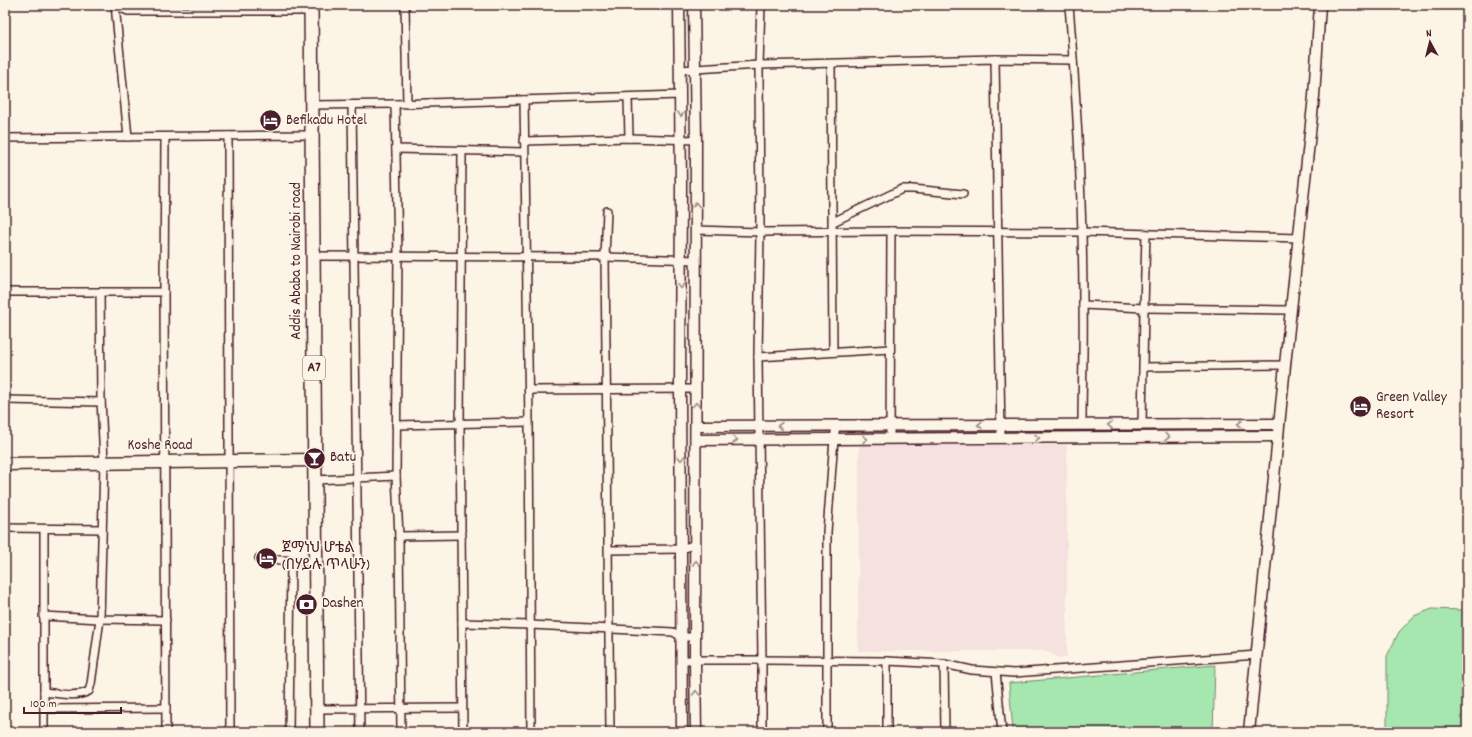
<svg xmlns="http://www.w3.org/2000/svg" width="1472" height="737" viewBox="0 0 1472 737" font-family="Dekko,'Noto Sans Ethiopic',sans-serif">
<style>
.built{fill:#f4e1e0}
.green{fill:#a6e7b0;stroke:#78836e}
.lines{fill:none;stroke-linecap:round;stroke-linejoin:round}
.street-casing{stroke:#4a1f2b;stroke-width:10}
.secondary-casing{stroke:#4a1f2b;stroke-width:13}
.primary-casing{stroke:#4a1f2b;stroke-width:15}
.highway-casing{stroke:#4a1f2b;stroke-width:16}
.street{stroke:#fcf5e5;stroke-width:7}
.secondary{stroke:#fcf5e5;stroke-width:10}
.primary{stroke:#fcf5e5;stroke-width:12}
.highway{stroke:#fcf5e5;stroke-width:13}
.oneway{stroke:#a38a88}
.labels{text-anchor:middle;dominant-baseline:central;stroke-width:3.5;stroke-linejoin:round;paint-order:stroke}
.shield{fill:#fcf5e5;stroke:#7f5f63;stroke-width:1}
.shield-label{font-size:14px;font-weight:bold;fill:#4a1f2b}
.poi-label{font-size:15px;fill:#4a1f2b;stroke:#fcf5e5;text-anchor:start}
.street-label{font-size:15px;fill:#4a1f2b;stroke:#fcf5e5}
</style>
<rect width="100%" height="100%" fill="#fcf5e5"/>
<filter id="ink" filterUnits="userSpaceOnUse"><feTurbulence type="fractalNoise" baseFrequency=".025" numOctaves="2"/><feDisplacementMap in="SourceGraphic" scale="8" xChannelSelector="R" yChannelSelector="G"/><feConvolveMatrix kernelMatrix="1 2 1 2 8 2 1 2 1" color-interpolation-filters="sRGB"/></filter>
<g filter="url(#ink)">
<!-- built -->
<path class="built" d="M859 445H1067V657L1059 658 1046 651H858Z"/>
<!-- green -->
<g class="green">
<path d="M1467 607V732H1415L1387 727V656L1399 632 1414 616 1432 609 1461 610Z"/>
<path d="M1215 665 1213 732H1013L1009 683Z"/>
</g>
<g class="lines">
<defs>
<g id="street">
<path d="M115 5 128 137"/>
<path d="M405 5 407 104"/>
<path d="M761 5 759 65 760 232 758 357 762 660V732"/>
<path d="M1069 5C1077 104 1083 204 1083 304 1084 344 1082 385 1082 425"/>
<path d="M115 6 128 11H311"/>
<path d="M995 59 1001 438"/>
<path d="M831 64 833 352"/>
<path d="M680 70 759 65 995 59 1073 60"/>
<path d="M628 97 629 138"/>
<path d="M524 100 529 422 531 732"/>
<path d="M395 104 398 256 396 476 399 536 401 732"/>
<path d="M312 105 395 104 681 95"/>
<path d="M352 105 360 732"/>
<path d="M228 136 230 732"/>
<path d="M165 137 164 292 166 732"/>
<path d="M5 138 312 135"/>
<path d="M524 141 629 138 696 140"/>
<path d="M396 149 524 152"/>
<path d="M462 151 460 424 463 732"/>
<path d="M607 211 605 257 610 732"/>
<path d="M833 222 902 189H913L963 194"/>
<path d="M696 230 760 232 891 231 1082 232 1299 238"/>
<path d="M314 256 605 257 696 260"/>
<path d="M5 292H164"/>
<path d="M1083 305 1144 308 1291 310"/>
<path d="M758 357 890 349"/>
<path d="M1144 367 1285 365"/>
<path d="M529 390 696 389"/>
<path d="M5 400 101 402"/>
<path d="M396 425 529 422"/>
<path d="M1142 425 1144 308 1146 234"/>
<path d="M890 439 891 231"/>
<path d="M315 480 396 476"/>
<path d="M5 528 102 529"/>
<path d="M399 536 462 535"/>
<path d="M609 550 682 549 695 544"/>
<path d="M259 558 315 563"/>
<path d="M43 616 100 619 166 620"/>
<path d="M462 623 530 625 673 632 682 637H695"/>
<path d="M682 660H762L887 661 944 664 972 670 1014 673 1257 655"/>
<path d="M887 661V732"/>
<path d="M944 664 945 732"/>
<path d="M996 672 1002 732"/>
<path d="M44 692C57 693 76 698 89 691L91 684 100 619 104 462 101 399 100 292"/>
<path d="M44 709 166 708"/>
<path d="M317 709 462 708"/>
<path d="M44 732V529"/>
<path d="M289 732 291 561"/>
<path d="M827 732V532L834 439 836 426"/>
</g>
<g id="secondary">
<path d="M679 5 681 184 680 389 682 732"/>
<path d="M694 5 696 140 695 661 696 732"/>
<path d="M696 426 1279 424"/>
<path d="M696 440 1278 436"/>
<path d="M1249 732 1285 365 1314 96 1320 5"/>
</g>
<path id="primary" d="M5 464 314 460"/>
<path id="highway" d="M311 5 317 732"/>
</defs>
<!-- street casing -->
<use href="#street" class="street-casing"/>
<!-- secondary casing -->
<use href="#secondary" class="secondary-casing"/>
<!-- primary casing -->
<use href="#primary" class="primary-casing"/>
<!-- highway casing -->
<use href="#highway" class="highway-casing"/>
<!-- street -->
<use href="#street" class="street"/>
<!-- secondary -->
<use href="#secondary" class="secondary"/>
<!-- primary -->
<use href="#primary" class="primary"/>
<!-- highway -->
<use href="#highway" class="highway"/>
</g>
<!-- one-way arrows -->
<defs><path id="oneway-chevron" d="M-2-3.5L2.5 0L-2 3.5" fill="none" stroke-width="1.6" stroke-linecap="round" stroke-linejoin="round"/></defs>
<g class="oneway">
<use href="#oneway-chevron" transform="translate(681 114) rotate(90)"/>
<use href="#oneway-chevron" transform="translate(696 205) rotate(-90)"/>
<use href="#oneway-chevron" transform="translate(681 286) rotate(90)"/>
<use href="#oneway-chevron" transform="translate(696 405) rotate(-90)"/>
<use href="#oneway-chevron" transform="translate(1240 424) rotate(180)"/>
<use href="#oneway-chevron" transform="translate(980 425) rotate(180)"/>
<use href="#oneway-chevron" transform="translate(1110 425) rotate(180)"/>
<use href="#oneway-chevron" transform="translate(780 426) rotate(180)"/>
<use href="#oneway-chevron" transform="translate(1167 437)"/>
<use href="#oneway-chevron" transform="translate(1037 438)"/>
<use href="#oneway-chevron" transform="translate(865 439)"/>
<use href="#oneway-chevron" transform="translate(735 440)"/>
<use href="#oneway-chevron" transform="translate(681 458) rotate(90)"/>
<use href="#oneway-chevron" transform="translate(696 563) rotate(-91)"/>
<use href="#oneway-chevron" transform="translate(696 693) rotate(-91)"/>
</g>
</g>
<!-- icons -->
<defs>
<symbol id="hotel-disc" viewBox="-11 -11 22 22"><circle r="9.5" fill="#4a1f2b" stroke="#fcf5e5"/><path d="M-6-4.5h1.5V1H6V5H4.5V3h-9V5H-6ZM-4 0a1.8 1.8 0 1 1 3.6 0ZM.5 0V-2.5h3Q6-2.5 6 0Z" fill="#fff"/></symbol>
<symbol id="bar-disc" viewBox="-11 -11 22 22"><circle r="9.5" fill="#4a1f2b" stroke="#fcf5e5"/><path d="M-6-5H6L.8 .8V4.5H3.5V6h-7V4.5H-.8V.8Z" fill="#fff"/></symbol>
<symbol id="bank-disc" viewBox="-11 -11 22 22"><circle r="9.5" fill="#4a1f2b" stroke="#fcf5e5"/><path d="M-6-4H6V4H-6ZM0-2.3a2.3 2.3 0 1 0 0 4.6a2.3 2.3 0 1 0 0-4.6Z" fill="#fff"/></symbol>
</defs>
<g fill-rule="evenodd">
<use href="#hotel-disc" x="258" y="108" width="25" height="25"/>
<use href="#hotel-disc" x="1348" y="394" width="25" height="25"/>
<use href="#bar-disc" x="302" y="446" width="25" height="25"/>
<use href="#hotel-disc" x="254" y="546" width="25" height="25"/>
<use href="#bank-disc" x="294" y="592" width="25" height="25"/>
</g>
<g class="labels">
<!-- shield labels -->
<rect class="shield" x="303" y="356" width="22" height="24" rx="3"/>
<g class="shield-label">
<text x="314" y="368">A7</text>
</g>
<!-- poi labels -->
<g class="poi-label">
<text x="286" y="121">Befikadu Hotel</text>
<text x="1376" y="398">Green Valley<tspan x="1376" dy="17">Resort</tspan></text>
<text x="330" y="458">Batu</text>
<text x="282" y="549">ጀማነህ ሆቴል<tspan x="282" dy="17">(በሃይሉ ጥላሁን)</tspan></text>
<text x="322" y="604">Dashen</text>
</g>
<!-- street labels -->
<g class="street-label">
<text transform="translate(297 261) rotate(-90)">Addis Ababa to Nairobi road</text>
<text x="160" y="446">Koshe Road</text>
</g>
</g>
<!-- margin -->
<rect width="1472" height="737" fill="none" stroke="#fcf5e5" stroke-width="20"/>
<rect x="10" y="10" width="1452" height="717" fill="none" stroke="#4a1f2b" stroke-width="1.5" filter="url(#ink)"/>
<!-- north arrow -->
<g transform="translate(1430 42) rotate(353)" stroke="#fcf5e5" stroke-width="3" paint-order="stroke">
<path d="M0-3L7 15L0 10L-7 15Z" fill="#4a1f2b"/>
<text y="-6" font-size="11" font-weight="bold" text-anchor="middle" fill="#4a1f2b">N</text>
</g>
<!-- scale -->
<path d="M24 707v6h97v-6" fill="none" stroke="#4a1f2b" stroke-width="2"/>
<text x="30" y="707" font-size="12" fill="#4a1f2b" stroke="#fcf5e5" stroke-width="3" paint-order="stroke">100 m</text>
</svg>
